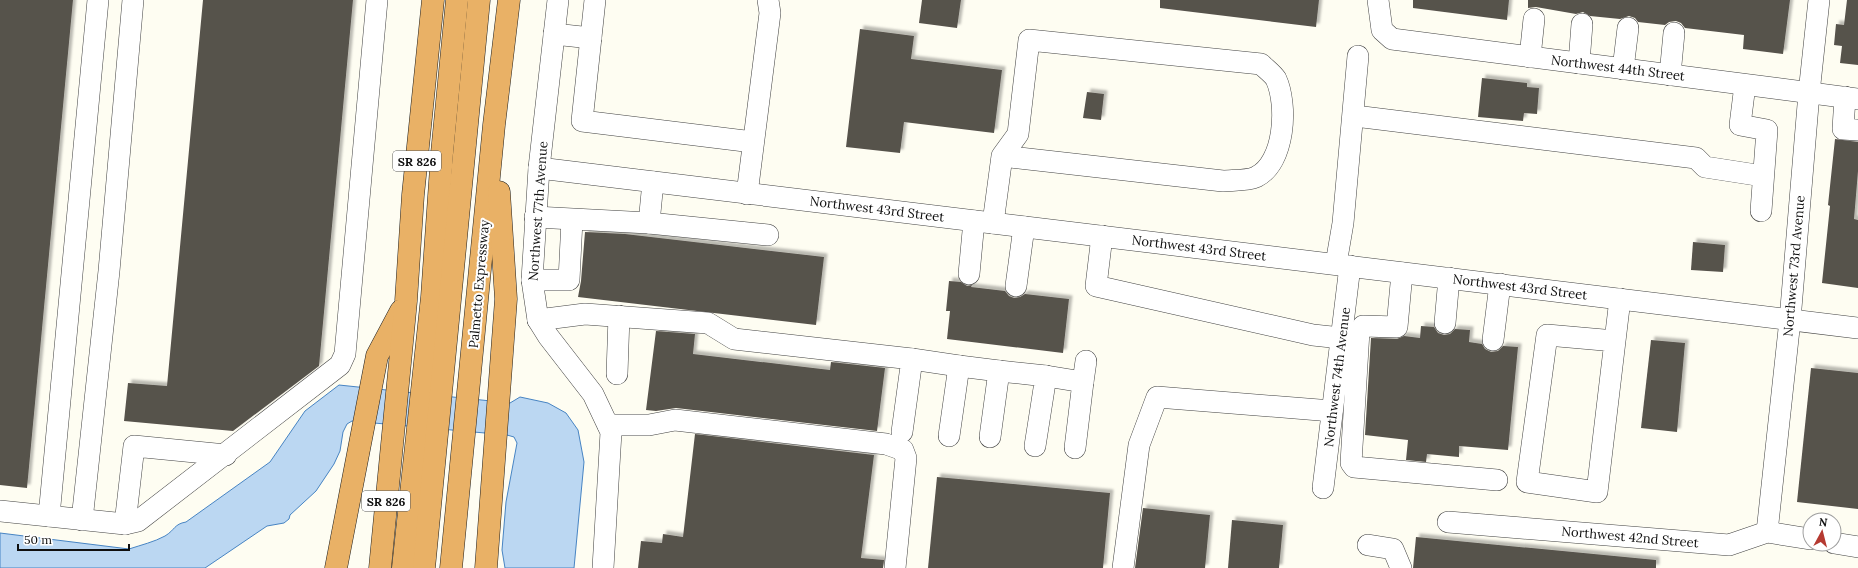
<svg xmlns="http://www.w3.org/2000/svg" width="1858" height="568" viewBox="0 0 1858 568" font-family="Lora,serif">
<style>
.water{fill:#bbd7f2;stroke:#4784c3}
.building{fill:#57524c;filter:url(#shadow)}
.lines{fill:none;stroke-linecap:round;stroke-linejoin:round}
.minor-casing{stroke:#424242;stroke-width:22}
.highway-casing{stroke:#202020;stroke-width:23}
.minor{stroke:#fff;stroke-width:21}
.highway{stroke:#e9b166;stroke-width:22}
.labels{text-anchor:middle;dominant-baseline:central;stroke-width:4;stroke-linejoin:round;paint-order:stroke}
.shield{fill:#fff;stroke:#575757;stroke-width:1}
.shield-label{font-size:12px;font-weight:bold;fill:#0f0f0f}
.street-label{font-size:13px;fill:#0f0f0f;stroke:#fff}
</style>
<defs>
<filter id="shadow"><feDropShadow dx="3.5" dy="-3.5" stdDeviation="1" flood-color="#0004"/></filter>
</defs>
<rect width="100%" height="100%" fill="#fefdf2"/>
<!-- water -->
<path class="water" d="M339 385 510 403 520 397 548 403 566 413 578 430 584 462 574 568H505L502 550 506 502 517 443 514 437 507 435 352 421 347 424 343 432 340 451 334 464 316 491 290 515 289 519 284 523 267 526 205 568H0V533L129 549C141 545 154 542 165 536 175 530 174 524 186 522L270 462 305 411Z"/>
<!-- building -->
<g class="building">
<path d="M0 0H73L27 488 0 485Z"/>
<path d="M203 0H353L319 366 233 431 124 421 128 383 167 386Z"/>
<path d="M922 0H961L957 28 919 23Z"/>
<path d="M1160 0H1319L1316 27 1160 8Z"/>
<path d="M1413 0H1509L1507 20 1413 8Z"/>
<path d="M1528 0H1790L1783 54 1743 49 1744 35 1685 28 1681 23 1676 21 1669 22 1665 25 1638 22 1635 18 1629 16 1620 19 1590 16 1583 12 1576 14 1536 7 1528 8Z"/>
<path d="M1847 0H1858V65L1840 63 1842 46 1834 45 1836 24 1844 25Z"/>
<path d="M860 29 914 36 911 59 1002 70 994 133 904 122 900 153 846 147Z"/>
<path d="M1482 78 1527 83V87L1539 88 1537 114 1524 113 1523 121 1478 117Z"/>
<path d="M1087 92 1104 94 1101 120 1083 118Z"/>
<path d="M1835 139 1858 142V171L1854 219 1858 220V288L1822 283 1830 206 1828 205Z"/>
<path d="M585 232 625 234 824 257 816 325 578 297 581 281Z"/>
<path d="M1693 242 1725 245 1723 272 1691 270Z"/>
<path d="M949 281 961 282 967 286 972 285 971 287 1005 291 1009 296 1014 298 1020 297 1025 294 1069 299 1063 353 947 339 950 311H946Z"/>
<path d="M1421 326 1434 327 1438 333 1444 335 1450 334 1455 329 1470 330 1469 342 1482 344 1485 349 1491 352 1498 351 1503 346 1518 347 1508 450 1459 446V457L1427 454 1426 462 1406 460 1408 440 1365 435 1371 338 1397 339 1404 336 1420 338Z"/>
<path d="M656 331 695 334 693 354 830 370 831 362 885 368 877 431 676 408 656 411 646 410Z"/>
<path d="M1651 340 1685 343 1677 432 1641 428Z"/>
<path d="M1811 368 1858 373V509L1797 502Z"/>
<path d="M695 434 874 455 861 558 884 560 883 568H638L641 541 662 543 663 534 683 537Z"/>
<path d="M937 477 1110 493 1103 568H928Z"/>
<path d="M1143 508 1210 515 1205 568H1135Z"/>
<path d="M1232 520 1283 525 1279 568H1228Z"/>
<path d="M1416 537 1656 560V568H1413Z"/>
</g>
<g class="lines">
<defs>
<g id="minor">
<path d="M558 0 539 168 532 280 538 320 548 336 593 394 611 432 603 568"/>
<path d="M595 0 582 121 753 142"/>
<path d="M1378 0 1382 30 1392 39 1858 99"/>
<path d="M554 34 591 38"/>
<path d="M1530 57 1534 19"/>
<path d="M1579 63 1582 24"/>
<path d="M1623 69 1628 28"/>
<path d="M1670 75 1674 33"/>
<path d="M1745 85 1740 125 1767 130 1761 211"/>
<path d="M1845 97 1843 129 1858 130"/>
<path d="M1363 117 1696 158 1705 167 1763 176"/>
<path d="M539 168 1858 328"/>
<path d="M653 182 649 223 768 235"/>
<path d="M747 194 770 13 768 0"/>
<path d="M535 217 649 223"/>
<path d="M993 223 1002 156 1018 134 1029 40 1261 64C1266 69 1273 74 1276 79 1288 105 1285 163 1256 177 1247 181 1232 180 1223 181L1002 156"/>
<path d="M1102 236 1096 286 1313 335 1341 338"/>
<path d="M1336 264 1343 223 1358 56"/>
<path d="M1402 273 1397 327 1363 326 1359 331 1351 463 1354 467 1497 480"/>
<path d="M969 274 974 221"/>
<path d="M532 280H569L572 220"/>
<path d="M1016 286 1024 227"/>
<path d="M538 320 585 314 708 323 734 339 912 359 902 432"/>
<path d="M1445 323 1449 278"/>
<path d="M1493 340 1500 284"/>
<path d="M1615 341 1547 335 1527 482 1597 492 1620 299"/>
<path d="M912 359 959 366 949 436"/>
<path d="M959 366 999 371 990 437"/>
<path d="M999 371 1046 376 1035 446"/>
<path d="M617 374 619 316"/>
<path d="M1046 376 1083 382 1075 448"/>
<path d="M1083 382 1086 361"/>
<path d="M608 425H649L675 420 886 444 903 450 906 458 895 568"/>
<path d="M1323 488 1350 266"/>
<path d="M0 511 125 524 138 521 340 365 345 354 377 0"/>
<path d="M49 516 98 0"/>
<path d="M82 520 109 271 133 0"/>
<path d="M1448 522 1729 545 1767 532 1810 539"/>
<path d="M125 524 134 446 226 455"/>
<path d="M1767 532 1790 320 1809 93 1819 0"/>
<path d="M1834 543 1858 547"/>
<path d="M1368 545 1393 549 1401 568"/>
<path d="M1123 568 1139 445 1157 397 1332 411"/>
</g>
<g id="highway">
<path d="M336 568 377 356 401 311"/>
<path d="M380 568 406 301 413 195 433 0"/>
<path d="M403 568 432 297 442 153 457 0"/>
<path d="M424 568 479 0"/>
<path d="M451 568 494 125 509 0"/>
<path d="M486 568 506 299 499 192"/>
</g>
</defs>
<!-- minor casing -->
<use href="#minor" class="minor-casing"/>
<!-- highway casing -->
<use href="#highway" class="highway-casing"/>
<!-- minor -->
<use href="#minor" class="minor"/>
<!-- highway -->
<use href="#highway" class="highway"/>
</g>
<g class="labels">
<!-- shield labels -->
<g class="shield">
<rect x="393" y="151" width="48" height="20" rx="3"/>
<rect x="362" y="491" width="48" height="20" rx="3"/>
</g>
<g class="shield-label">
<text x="417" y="161">SR 826</text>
<text x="386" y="501">SR 826</text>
</g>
<!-- street labels -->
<g class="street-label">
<text transform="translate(1618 68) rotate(7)">Northwest 44th Street</text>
<text transform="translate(877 209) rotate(7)">Northwest 43rd Street</text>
<text transform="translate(538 211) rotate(-86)">Northwest 77th Avenue</text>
<text transform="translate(1199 248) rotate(7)">Northwest 43rd Street</text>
<text transform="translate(1794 266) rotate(-85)">Northwest 73rd Avenue</text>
<text transform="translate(479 284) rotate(-85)">Palmetto Expressway</text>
<text transform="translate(1520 287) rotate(7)">Northwest 43rd Street</text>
<text transform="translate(1337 377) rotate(-83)">Northwest 74th Avenue</text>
<text transform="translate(1630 537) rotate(5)">Northwest 42nd Street</text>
</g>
</g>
<!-- north arrow -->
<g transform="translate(1822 532) rotate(7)"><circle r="19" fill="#ffffff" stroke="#9f9f9f"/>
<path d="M0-3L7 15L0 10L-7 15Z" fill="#b53a31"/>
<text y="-6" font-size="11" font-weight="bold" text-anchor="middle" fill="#0f0f0f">N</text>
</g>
<!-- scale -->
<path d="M18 544v6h111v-6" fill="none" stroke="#0f0f0f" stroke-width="2"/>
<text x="24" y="544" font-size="12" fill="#0f0f0f" stroke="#ffffff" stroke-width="3" paint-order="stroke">50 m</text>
</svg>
